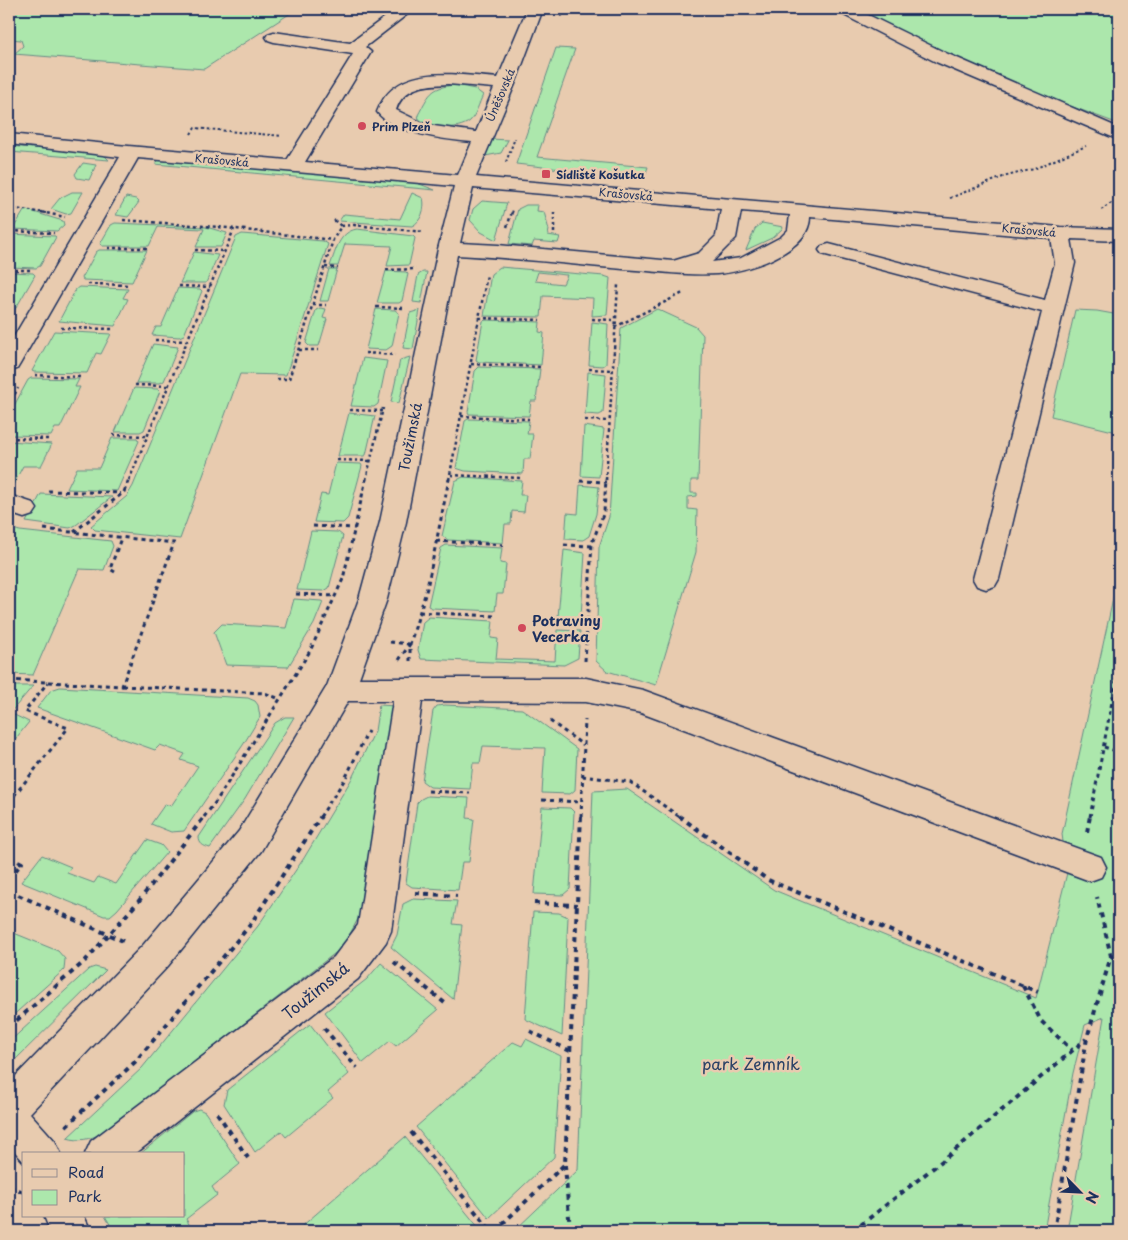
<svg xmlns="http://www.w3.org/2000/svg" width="1128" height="1240" viewBox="0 0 1128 1240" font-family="'Playpen Sans',sans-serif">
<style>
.green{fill:#ace7ac;stroke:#648b85;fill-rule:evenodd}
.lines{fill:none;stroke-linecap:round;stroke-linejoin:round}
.minor-casing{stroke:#1b2f5e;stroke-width:3}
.path-far3{stroke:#1b2f5e;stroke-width:2;stroke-dasharray:2.5 2.5;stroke-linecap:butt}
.path-far2{stroke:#1b2f5e;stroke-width:2.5;stroke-dasharray:3 3;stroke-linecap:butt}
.path-far1{stroke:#1b2f5e;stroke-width:3;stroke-dasharray:4 4;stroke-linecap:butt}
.path{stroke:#1b2f5e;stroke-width:4;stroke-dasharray:5 5;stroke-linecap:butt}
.minor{fill:#e8cbaf;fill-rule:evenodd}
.poi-dot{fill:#d1495b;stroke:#e8cbaf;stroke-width:2}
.labels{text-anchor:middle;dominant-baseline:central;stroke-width:5;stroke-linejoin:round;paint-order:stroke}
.far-street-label{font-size:11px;fill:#1b2f5e;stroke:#e8cbaf}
.far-poi-label{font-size:11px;font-weight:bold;fill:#1b2f5e;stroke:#e8cbaf;text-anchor:start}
.street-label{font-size:14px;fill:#1b2f5e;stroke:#e8cbaf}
.poi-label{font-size:14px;font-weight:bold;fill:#1b2f5e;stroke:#e8cbaf;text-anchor:start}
.near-street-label{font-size:16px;fill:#1b2f5e;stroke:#e8cbaf}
.near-park-label{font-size:16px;fill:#2a4166;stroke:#e8cbaf}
</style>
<rect width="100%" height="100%" fill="#e8cbaf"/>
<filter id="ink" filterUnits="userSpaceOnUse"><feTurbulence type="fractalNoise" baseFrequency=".02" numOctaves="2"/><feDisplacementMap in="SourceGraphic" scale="10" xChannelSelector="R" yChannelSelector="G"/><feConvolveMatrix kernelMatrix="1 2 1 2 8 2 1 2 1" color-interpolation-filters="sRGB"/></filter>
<g filter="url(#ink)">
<!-- green -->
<g class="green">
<path d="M13 9H297L204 69 14 54 23 46 21 40 9 39V13Z"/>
<path d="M853 9H1119V124L992 77Z"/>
<path d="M556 48 575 49 537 157 648 167 644 178 516 164Z"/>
<path d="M455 85 475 89 483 95C479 103 476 115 470 121 457 131 431 129 419 119L418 115C429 95 430 87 455 85Z"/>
<path d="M491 139 508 140 501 153 485 156Z"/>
<path d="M9 146 93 153 104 155 109 160 9 152Z"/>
<path d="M159 160 417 183 435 190 155 164Z"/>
<path d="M83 163 96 165 89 180 77 178 75 174Z"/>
<path d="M72 192H83L71 213 66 214 51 209 60 198Z"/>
<path d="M412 193 423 198C426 208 421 222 412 226L339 221 344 214 400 219Z"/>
<path d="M126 197 136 199 139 202 128 217 116 215Z"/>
<path d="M482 201 507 203 496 240 481 232 470 220 473 209Z"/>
<path d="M526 205H538L537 211 544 212 549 230 548 235 560 237 558 243 534 241 532 246 509 244 518 209Z"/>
<path d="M27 210 63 221 64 225 57 231 13 229 24 211Z"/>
<path d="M115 223 206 227 227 233 221 247H196L204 229 158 227 149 246H102L100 244 111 225Z"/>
<path d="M762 223 783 227 782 229 772 238 746 250 755 229Z"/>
<path d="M357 229 413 236 415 238 409 265 387 266 392 246 345 244 338 266H330C336 250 339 232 357 229Z"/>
<path d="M9 234 55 236 56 237 40 266 36 268 9 267Z"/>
<path d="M242 234 323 241 328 244 286 375 240 374 180 539 95 530 91 526 127 496 133 486 236 237Z"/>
<path d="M99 250H147L132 282 83 280 82 278 96 252Z"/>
<path d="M194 252 218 255 206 283H180Z"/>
<path d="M500 267 604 276 610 278 607 315 592 316 593 298 543 296 541 317 484 316 491 274ZM538 272 566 275H567L563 284 535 281Z"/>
<path d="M329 269H337L328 301H320Z"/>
<path d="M386 271 406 272 408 274 402 301 399 303H377Z"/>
<path d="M9 272 33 273 35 275 16 308 9 310Z"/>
<path d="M423 272H427L421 303 413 302 418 275Z"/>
<path d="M79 287 128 289 123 298 128 299 115 326 59 321 76 289Z"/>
<path d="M178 288 200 289 202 291 184 335 179 337 152 335 156 327H161Z"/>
<path d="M320 308 326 309 323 318 327 319 319 346H309L306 343 316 310Z"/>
<path d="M376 309 395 310 399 313 392 346 386 350 366 349Z"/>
<path d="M657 309 696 327 703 335 698 480H691V493H697V496L688 497V509L697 510 696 552 656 685 607 671 596 661 599 547 609 517 621 328Z"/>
<path d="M420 310 413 349 403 348 410 313Z"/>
<path d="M1075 310 1097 311 1119 315V423L1117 432 1051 416Z"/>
<path d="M486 320 540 322 539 332 544 333 541 365 479 362 476 360 483 321Z"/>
<path d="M592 322 608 324 606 364 603 366 589 365Z"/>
<path d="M54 331 111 334 101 354 96 353 87 373 34 372 32 371Z"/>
<path d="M153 344 178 347 164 381 160 383H136Z"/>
<path d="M410 357 399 403 391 402 400 360Z"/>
<path d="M363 358 387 361 378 404 374 407 351 406Z"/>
<path d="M479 367 540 369 536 401H531L529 416 469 414 468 412 475 371Z"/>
<path d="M588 372 606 374 603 413 599 415 585 414Z"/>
<path d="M31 378 79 379 75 387H80L60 428H55L51 436 9 435V415L28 380Z"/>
<path d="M134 388 158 389 160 391 144 430 140 432H115Z"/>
<path d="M349 413 375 416 366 455 364 456H338Z"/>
<path d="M468 419 529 421 527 434H533L530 459H524L523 474 465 471 456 468 465 421Z"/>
<path d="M584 426 604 429 599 477 581 476Z"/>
<path d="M112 438H137L139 441 117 491 67 489 77 468H99Z"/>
<path d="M9 441 52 444 41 466H23L12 487H9Z"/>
<path d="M336 463 361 464 362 466 348 518 343 523 314 522 321 494 328 495Z"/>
<path d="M463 477 522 481 520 495H526L524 512 512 511 511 524H505L503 543 448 540 442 536 455 481Z"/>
<path d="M580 485 599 487 596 514 589 536 583 540 565 539 567 513 578 514Z"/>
<path d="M41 494 112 497 76 525 70 528 26 522Z"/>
<path d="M9 528 20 531 111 541 113 546 104 570 79 569 33 675 9 674Z"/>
<path d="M311 531 338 532 343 536 329 588 324 591 297 590Z"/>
<path d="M446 545 502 548 500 563 506 564 503 594H497L495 611 432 608 428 606 441 548Z"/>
<path d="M564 550 585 553 581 616 577 618 558 617Z"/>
<path d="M1119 571V1231H1067L1104 1017 1085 1025 1073 1073 1044 1231H514L578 1170 593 791 627 789 774 890 1036 998 1067 873 1062 834Z"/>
<path d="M294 599 321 601 323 602 314 624 288 667 226 665 214 632 222 624 286 628Z"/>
<path d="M429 617 493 621 491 638 498 639 496 659 555 661 557 630 580 631 578 658 564 665 421 659 418 650 423 622Z"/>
<path d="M9 686H33L10 713 29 722 9 747Z"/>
<path d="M60 687 248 698 255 701 258 705 260 717 243 745 184 831 171 832 151 824 165 804 171 806 198 766 181 760 185 754 160 745 155 750 37 708 51 690Z"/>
<path d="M379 705 396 706 359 917 343 947 101 1134C89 1139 80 1142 67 1138L142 1068 258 926 304 858 351 780 375 731Z"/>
<path d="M445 705 522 709 577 749 575 790 570 794 542 793 545 748 483 746 480 763H473L470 789 430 787 422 781 433 711 437 706Z"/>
<path d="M285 717H294L245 799 210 848C203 846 199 844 199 837L275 723Z"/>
<path d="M427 796 469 798 467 818 474 819 469 862H462L458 890 412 887 406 883 417 803 421 799Z"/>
<path d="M542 807 570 808 574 812 570 889 563 895 534 894Z"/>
<path d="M147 840 161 845 167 852 117 910 110 916H104L21 882 42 855 71 867 67 873 94 883 98 877 116 884Z"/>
<path d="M413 899 457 901 453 924 462 925 453 999 391 947 397 935 403 904Z"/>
<path d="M533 912 559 913 568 917 562 1036 525 1019Z"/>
<path d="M9 931 58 951 65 959 64 970 9 1019Z"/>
<path d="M381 963 438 1010 396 1046 390 1041 363 1063 325 1012 367 979Z"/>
<path d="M95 967 106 970 9 1066V1042L89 969Z"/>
<path d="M310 1024 349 1074 328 1092 333 1098 286 1137 281 1131 255 1152 224 1104 227 1090Z"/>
<path d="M526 1039 561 1056 554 1157 489 1218 416 1127 513 1042 522 1046Z"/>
<path d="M199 1109 205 1112 240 1164 212 1187 217 1195 186 1219 193 1231H114L105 1216H184V1154H140L193 1111Z"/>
<path d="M405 1137 479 1228 475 1231H303L301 1227Z"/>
</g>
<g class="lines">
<defs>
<g id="minor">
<path d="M396 9H414L365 47 371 52 305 162 458 175 472 142C447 140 392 133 377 112 395 62 456 75 498 78L527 9H543L515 84 476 177 1060 227 1119 229V241L1071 239 1075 263 999 579 995 586 986 589 977 586 973 579 1042 312 822 254 819 250 822 246 829 244 1045 300 1055 263 1051 238 810 217C810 252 746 272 717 274 686 276 655 271 623 269 568 264 513 258 457 255L406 522 387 599 359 678H586L643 690 1101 857 1106 867 1101 877 1090 881 641 713 586 702 422 701 391 931 386 942 358 979 135 1154H85L91 1141 334 957 358 925 393 701H348L261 851 168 966 30 1113 55 1141 61 1154H24V1162L9 1145V1083L144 944 239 831 327 686 359 599 380 522 438 249 454 186 138 158 20 364 17 369 9 371V345L120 157 9 144V134L117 145 287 160 353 54 274 42 268 40 266 37 268 34 274 32 350 43ZM448 84 494 88 476 132 427 125 396 110C404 86 425 85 448 84ZM473 188 721 209 716 236 699 253 673 261 498 245 460 243ZM741 211 790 215 788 230 781 237 741 258 712 262 736 238Z"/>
<path d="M836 9H856L948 54 1119 128V140L936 62 838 12Z"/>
<path d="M9 495 33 503 37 509 33 515 24 518 9 513Z"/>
<path d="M44 1216H84L91 1231H50Z"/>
</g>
</defs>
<!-- minor casing -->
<use href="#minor" class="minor-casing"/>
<!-- path-far3 -->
<g class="path-far3">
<path d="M561 17 565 9"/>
<path d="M191 134 195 128 282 136"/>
<path d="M506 162 515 138"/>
<path d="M950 198 1003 177 1034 169 1086 146"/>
<path d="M9 208 46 213"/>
<path d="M1101 210 1119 198"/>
<path d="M512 213 513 210"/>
</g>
<!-- path-far2 -->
<g class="path-far2">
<path d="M41 212 65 217"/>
<path d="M554 212V233"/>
<path d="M123 220 218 227 333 240"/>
<path d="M334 220 341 226"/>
<path d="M507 227 512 212"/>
<path d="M11 231 54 233"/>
<path d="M108 248H148"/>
<path d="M195 250 225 251"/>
<path d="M325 267 338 268"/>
<path d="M9 270H33"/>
<path d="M386 270 416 269"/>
<path d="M88 284 130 285"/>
<path d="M179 286 210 287"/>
<path d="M313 305H326"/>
<path d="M376 307 406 308"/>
<path d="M479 318 540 320"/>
<path d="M592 319 615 320"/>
<path d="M615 327 683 293"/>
<path d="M61 328 113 329"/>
<path d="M155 340 187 341"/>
<path d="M299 350H318"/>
<path d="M365 353 395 355"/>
<path d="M471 364 540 367"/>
<path d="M589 369 613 370"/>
<path d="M35 375 80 377"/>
<path d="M277 379H289L333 240 341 226 354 225 424 232"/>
<path d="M135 385 168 386"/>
<path d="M9 405 18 388"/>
<path d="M350 410 382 411"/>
<path d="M461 416 529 419"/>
<path d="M585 420 609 421"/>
<path d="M113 435 147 436"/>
<path d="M9 438 49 439"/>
<path d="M337 460 371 461"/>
<path d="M451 475 522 478"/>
<path d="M129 480 234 229"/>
<path d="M366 480 383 408"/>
<path d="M449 480 487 275"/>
<path d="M606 480 618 285"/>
</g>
<!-- path-far1 -->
<g class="path-far1">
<path d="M580 481 606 482"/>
<path d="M48 491 121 493"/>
<path d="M313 526 355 528"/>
<path d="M74 532 124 492 129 479"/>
<path d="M436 541 503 545"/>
<path d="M564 545 592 546"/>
<path d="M115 572 110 569 121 538"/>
<path d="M296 594 335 596"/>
<path d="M419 612 494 616"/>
<path d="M558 621 588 623"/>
<path d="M390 642 409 644"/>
<path d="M399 660 410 644"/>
<path d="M410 661V644L427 588 449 479"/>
<path d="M585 661 592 543 604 512 606 479"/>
<path d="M9 680 122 686 174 543 43 529"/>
<path d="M122 686 265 693 280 699"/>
<path d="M550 721 583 745"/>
<path d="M1104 747 1119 752"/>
<path d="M582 776 630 782 680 817"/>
<path d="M428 791 470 793"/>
<path d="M542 800 581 802"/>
<path d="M9 802 68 728 25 711 48 682"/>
<path d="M204 817 217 800 310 651 343 579 366 479"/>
<path d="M320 817 345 779 368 731"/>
<path d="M581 817 585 720"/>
<path d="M1090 817 1119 665"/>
</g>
<!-- path -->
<g class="path">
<path d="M679 816 768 880 1038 992"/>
<path d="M1087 832 1090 816"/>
<path d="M9 857 22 863 9 878"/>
<path d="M9 891 123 941"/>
<path d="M415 893 457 896"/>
<path d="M534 903 577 905"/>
<path d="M1111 956 1119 960"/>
<path d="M394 962 446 1004"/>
<path d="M1023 986 1041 1021 1072 1050"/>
<path d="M9 1027 85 961 138 902 205 816"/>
<path d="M324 1028 357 1068"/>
<path d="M530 1031 570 1051"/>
<path d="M217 1113 248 1158"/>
<path d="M66 1126 135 1062 250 925 321 816"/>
<path d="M411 1132 491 1231"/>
<path d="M565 1165 570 1231"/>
<path d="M9 1187 24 1192"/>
<path d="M495 1231 565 1164 581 816"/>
<path d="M853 1231 942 1161 1086 1039"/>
<path d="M1054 1231 1087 1038 1111 956 1097 897"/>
</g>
<!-- minor -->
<use href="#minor" class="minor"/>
</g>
</g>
<!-- markers -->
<g class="poi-dot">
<circle cx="362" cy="126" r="5"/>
<rect x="541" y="169" width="10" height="10" rx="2.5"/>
<circle cx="522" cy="628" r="5"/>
</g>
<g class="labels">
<!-- far-street labels -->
<g class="far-street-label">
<text transform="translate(500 95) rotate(-67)">Úněšovská</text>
<text transform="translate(222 160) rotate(5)">Krašovská</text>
<text transform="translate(626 194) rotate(5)">Krašovská</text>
<text transform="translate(1029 230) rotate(5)">Krašovská</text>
</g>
<!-- far-poi labels -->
<g class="far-poi-label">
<text x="372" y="126">Prim Plzeň</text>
<text x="556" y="174">Sídliště Košutka</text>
</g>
<!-- street labels -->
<g class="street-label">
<text transform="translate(410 437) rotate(-79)">Toužimská</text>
</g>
<!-- poi labels -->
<g class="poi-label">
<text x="532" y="620">Potraviny<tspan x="532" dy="16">Vecerka</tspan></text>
</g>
<!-- near-street labels -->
<g class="near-street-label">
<text transform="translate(315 990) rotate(-39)">Toužimská</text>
</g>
<!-- near-park labels -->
<g class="near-park-label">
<text x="751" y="1063">park Zemník</text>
</g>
</g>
<!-- margin -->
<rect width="1128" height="1240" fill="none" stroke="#e8cbaf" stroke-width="30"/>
<rect x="15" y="15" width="1098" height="1210" fill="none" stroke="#1b2f5e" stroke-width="2" filter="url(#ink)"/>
<!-- legend -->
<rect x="22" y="1152" width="162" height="65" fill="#e8cbaf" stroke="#968d8f"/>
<rect x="32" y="1169" width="25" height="8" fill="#e8cbaf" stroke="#968d8f"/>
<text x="68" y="1178" font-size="15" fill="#1b2f5e">Road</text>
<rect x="32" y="1190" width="25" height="15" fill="#ace7ac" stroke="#968d8f"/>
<text x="68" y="1202" font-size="15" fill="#1b2f5e">Park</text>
<!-- north arrow -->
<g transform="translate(1080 1192) rotate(114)" stroke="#e8cbaf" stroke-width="4" paint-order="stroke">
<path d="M0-4L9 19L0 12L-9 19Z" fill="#1b2f5e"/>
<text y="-8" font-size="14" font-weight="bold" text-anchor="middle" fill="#1b2f5e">N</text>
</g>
</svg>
